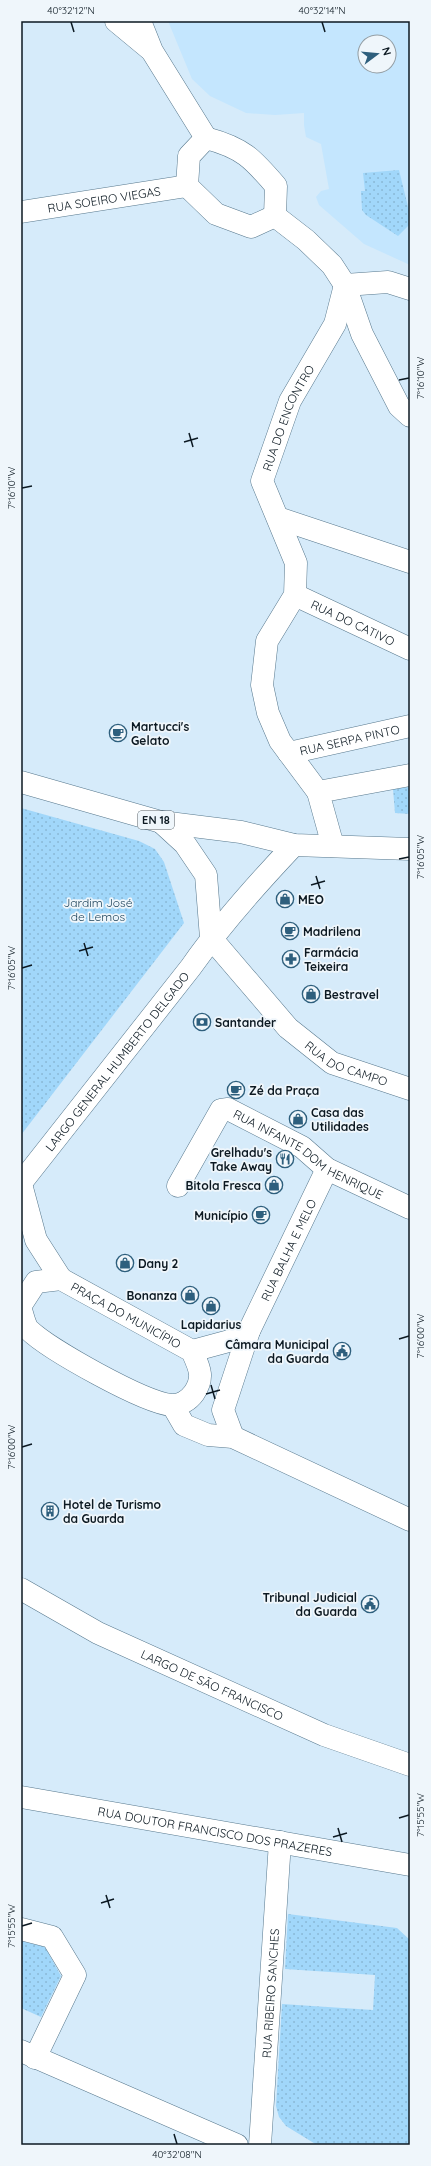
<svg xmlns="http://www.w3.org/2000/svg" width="431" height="2166" viewBox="0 0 431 2166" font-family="Quicksand,sans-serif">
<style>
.built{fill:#c4e6fe;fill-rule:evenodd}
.garden{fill:url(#garden-dots)}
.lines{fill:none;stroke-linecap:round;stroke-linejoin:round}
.minor-casing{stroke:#57788d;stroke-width:23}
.major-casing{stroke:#57788d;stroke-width:23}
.minor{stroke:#fff;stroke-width:22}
.major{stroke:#fff;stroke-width:22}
.ticks{fill:none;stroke:#0c1922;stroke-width:1.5}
.labels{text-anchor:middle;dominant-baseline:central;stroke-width:3.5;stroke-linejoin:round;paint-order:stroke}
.shield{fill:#eff6fb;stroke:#505b63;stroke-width:1}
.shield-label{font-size:11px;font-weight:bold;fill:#0c1922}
.street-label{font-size:12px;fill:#0c1922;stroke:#eff6fb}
.poi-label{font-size:12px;font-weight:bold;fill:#0c1922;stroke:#eff6fb;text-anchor:start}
.park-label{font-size:12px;fill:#1d435b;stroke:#eff6fb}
.neatline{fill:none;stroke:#0c1922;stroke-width:1.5}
.ticks-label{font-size:10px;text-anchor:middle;fill:#0c1922}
</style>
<defs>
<pattern id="garden-dots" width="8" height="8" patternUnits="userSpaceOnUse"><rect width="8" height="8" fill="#a1d7fa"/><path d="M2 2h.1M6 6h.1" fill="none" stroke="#89b8d6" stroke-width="1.8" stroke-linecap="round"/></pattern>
</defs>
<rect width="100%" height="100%" fill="#d6ebfa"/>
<!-- built -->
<path class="built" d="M168 21H410V265L364 244 319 205 316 197 321 191 329 189 321 144 306 137 304 125V113L275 115 246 113 210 96 192 79ZM365 42H389V66H365Z"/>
<!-- garden -->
<g class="garden">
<path d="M399 170 410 215V224L398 236 366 215 362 210 361 191H365L363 173Z"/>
<path d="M410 787V814L395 813 393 789Z"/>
<path d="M21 808 139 841 155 849 164 862 184 923 21 1135Z"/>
<path d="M288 1914 397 1928 410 1940V2145H317L286 2126 279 2117 276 2106 282 2004 373 2010 375 1975 285 1969Z"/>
<path d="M21 1941 45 1947 61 1976 41 2017 21 2008Z"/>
</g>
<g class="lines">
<defs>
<g id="minor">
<path d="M116 21 151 50"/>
<path d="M140 21 152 51 206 138"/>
<path d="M206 138 189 156 187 186 216 214 251 227 275 216"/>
<path d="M206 138C243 148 252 158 276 186L275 216"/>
<path id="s1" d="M21 212 187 186"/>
<path d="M275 216 306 240 332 265 345 285 362 334 399 406 410 416"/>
<path d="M345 285 388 282 410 289"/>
<path d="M278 518 410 562"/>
<path id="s2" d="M295 595 410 649"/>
<path id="s3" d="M289 753 410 726"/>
<path id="s4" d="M318 792 280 741 268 713 262 685 267 641 295 595 296 563 262 481 290 401 335 324 345 285"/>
<path id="s5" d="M161 822 185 844 206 875 211 938 288 1028 332 1063 410 1089"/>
<path d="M333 846 318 792 410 775"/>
<path d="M21 1184 36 1240 61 1279"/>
<path id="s6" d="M178 1186 221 1110 228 1109 302 1147 327 1169 410 1208"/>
<path id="s7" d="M21 1305 36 1282 61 1279 192 1351C199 1367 205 1377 194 1393 189 1400 180 1406 171 1405 143 1402 50 1350 29 1330 25 1326 23 1316 21 1310"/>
<path d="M192 1351 229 1341 249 1331"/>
<path d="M173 1406 184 1425 208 1435 233 1437 410 1520"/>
<path id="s8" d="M233 1437 223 1410 249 1331 327 1169"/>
<path id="s9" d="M21 1589 98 1633 324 1735 410 1765"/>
<path id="s10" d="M21 1797 410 1865"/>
<path d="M21 1929 52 1937 75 1975 35 2058"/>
<path d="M21 2051 237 2145"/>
<path id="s11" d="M260 2145 280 1842"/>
</g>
<g id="major">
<path d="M21 782 161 822 241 832 294 845 410 849"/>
<path id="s12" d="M21 1183 191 967C222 923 257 884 294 845"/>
</g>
</defs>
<!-- minor casing -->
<use href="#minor" class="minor-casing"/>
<!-- major casing -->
<use href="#major" class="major-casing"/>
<!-- minor -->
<use href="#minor" class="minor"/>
<!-- major -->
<use href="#major" class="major"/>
</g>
<!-- ticks -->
<path class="ticks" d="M71 22 74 32M322 22 325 32M399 380 409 378M189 433 193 447M184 442 198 438M22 488 32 486M399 859 409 857M316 876 320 889M311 885 325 881M84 943 88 956M79 951 93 947M22 968 32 965M399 1339 409 1336M211 1385 215 1399M206 1394 220 1390M22 1447 32 1444M399 1818 409 1815M338 1828 342 1842M333 1837 347 1833M106 1895 110 1908M101 1903 114 1899M22 1926 32 1923M174 2134 177 2144"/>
<!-- icons -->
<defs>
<symbol id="cafe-ring" viewBox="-11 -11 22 22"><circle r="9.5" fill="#eff6fb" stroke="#2e5f7d" stroke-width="1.5"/><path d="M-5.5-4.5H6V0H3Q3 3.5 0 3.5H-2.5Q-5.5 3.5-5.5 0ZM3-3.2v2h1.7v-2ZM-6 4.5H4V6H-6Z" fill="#2e5f7d"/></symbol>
<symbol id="shop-ring" viewBox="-11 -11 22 22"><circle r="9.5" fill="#eff6fb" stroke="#2e5f7d" stroke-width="1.5"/><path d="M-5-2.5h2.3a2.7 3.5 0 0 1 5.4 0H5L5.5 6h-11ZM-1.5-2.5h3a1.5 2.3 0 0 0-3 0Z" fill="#2e5f7d"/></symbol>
<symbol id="pharmacy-ring" viewBox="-11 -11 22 22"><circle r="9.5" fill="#eff6fb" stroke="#2e5f7d" stroke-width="1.5"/><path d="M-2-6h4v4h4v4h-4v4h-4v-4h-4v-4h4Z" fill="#2e5f7d"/></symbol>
<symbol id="bank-ring" viewBox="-11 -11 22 22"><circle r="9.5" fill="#eff6fb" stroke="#2e5f7d" stroke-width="1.5"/><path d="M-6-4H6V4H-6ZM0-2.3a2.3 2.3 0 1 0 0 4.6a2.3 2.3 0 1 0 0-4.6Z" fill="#2e5f7d"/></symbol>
<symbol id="restaurant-ring" viewBox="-11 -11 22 22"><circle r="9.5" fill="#eff6fb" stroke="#2e5f7d" stroke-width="1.5"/><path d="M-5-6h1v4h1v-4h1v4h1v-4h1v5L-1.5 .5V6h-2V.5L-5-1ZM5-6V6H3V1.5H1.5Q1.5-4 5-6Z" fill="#2e5f7d"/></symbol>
<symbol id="civic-ring" viewBox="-11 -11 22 22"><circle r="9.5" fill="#eff6fb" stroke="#2e5f7d" stroke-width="1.5"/><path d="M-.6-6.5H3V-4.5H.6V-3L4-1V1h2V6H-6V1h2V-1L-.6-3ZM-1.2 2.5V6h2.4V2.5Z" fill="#2e5f7d"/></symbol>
<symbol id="building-ring" viewBox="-11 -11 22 22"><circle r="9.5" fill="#eff6fb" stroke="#2e5f7d" stroke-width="1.5"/><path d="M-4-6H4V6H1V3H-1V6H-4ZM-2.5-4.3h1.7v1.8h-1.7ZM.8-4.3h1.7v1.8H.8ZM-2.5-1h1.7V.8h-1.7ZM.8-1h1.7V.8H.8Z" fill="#2e5f7d"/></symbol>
</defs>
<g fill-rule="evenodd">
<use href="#cafe-ring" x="108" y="723" width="20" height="20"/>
<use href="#shop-ring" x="275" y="889" width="20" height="20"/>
<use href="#cafe-ring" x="280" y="921" width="20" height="20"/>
<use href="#pharmacy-ring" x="281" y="949" width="20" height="20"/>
<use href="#shop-ring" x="301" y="984" width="20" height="20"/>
<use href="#bank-ring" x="192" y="1012" width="20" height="20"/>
<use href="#cafe-ring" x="226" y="1080" width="20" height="20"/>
<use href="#shop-ring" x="288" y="1109" width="20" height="20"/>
<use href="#restaurant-ring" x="275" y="1149" width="20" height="20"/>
<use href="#shop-ring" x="264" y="1175" width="20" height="20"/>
<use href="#cafe-ring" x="251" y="1205" width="20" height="20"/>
<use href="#shop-ring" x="115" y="1253" width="20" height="20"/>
<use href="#shop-ring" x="180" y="1285" width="20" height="20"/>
<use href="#shop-ring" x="201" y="1296" width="20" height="20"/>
<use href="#civic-ring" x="332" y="1341" width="20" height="20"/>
<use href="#building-ring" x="40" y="1501" width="20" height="20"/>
<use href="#civic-ring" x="360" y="1594" width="20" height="20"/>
</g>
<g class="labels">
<!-- shield labels -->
<rect class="shield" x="138" y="811" width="36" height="18" rx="3"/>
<g class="shield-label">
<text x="156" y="820">EN 18</text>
</g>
<!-- street labels -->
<g class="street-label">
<text stroke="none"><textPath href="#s1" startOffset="84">RUA SOEIRO VIEGAS</textPath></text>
<text stroke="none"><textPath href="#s4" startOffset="410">RUA DO ENCONTRO</textPath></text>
<text stroke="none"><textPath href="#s2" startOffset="64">RUA DO CATIVO</textPath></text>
<text stroke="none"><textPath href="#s3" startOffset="62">RUA SERPA PINTO</textPath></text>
<text stroke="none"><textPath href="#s12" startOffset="155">LARGO GENERAL HUMBERTO DELGADO</textPath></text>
<text stroke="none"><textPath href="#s5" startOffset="321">RUA DO CAMPO</textPath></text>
<text stroke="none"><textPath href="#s6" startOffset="187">RUA INFANTE DOM HENRIQUE</textPath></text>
<text stroke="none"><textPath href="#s8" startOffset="202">RUA BALHA E MELO</textPath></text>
<text stroke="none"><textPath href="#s7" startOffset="127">PRAÇA DO MUNICÍPIO</textPath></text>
<text stroke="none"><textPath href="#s9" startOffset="214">LARGO DE SÃO FRANCISCO</textPath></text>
<text stroke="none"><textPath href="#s10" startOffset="197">RUA DOUTOR FRANCISCO DOS PRAZERES</textPath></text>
<text stroke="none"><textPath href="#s11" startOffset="152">RUA RIBEIRO SANCHES</textPath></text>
</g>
<!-- poi labels -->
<g class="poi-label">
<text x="131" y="726">Martucci's<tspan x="131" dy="14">Gelato</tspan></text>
<text x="298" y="899">MEO</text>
<text x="303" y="931">Madrilena</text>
<text x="304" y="952">Farmácia<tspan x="304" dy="14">Teixeira</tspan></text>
<text x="324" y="994">Bestravel</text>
<text x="215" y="1022">Santander</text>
<text x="249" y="1090">Zé da Praça</text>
<text x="311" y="1112">Casa das<tspan x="311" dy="14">Utilidades</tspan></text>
<text x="272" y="1152" text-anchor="end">Grelhadu's<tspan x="272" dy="14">Take Away</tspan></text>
<text x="261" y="1185" text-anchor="end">Bitola Fresca</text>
<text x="248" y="1215" text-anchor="end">Município</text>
<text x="138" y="1263">Dany 2</text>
<text x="177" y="1295" text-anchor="end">Bonanza</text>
<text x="211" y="1324" text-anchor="middle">Lapidarius</text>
<text x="329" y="1344" text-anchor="end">Câmara Municipal<tspan x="329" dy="14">da Guarda</tspan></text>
<text x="63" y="1504">Hotel de Turismo<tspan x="63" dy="14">da Guarda</tspan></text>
<text x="357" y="1597" text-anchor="end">Tribunal Judicial<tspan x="357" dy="14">da Guarda</tspan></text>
</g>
<!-- park labels -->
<g class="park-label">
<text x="98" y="902">Jardim José<tspan x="98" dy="14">de Lemos</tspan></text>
</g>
</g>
<!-- border -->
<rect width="431" height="2166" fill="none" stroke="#eff6fb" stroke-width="44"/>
<!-- north arrow -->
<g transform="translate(377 54) rotate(74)"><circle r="19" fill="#eff6fb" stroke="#949ea4"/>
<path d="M0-3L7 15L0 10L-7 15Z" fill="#2e5f7d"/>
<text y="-6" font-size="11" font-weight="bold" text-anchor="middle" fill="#0c1922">N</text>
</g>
<rect x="22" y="22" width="387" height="2122" class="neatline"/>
<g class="ticks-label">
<text x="71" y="14">40°32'12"N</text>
<text x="322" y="14">40°32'14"N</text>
<text transform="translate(420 378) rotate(-90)" y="4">7°16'10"W</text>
<text transform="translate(11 488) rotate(-90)" y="4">7°16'10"W</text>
<text transform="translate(420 857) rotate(-90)" y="4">7°16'05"W</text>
<text transform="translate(11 968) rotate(-90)" y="4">7°16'05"W</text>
<text transform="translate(420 1336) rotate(-90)" y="4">7°16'00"W</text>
<text transform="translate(11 1447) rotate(-90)" y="4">7°16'00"W</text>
<text transform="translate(420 1815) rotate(-90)" y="4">7°15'55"W</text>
<text transform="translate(11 1926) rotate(-90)" y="4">7°15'55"W</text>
<text x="177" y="2158">40°32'08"N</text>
</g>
</svg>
